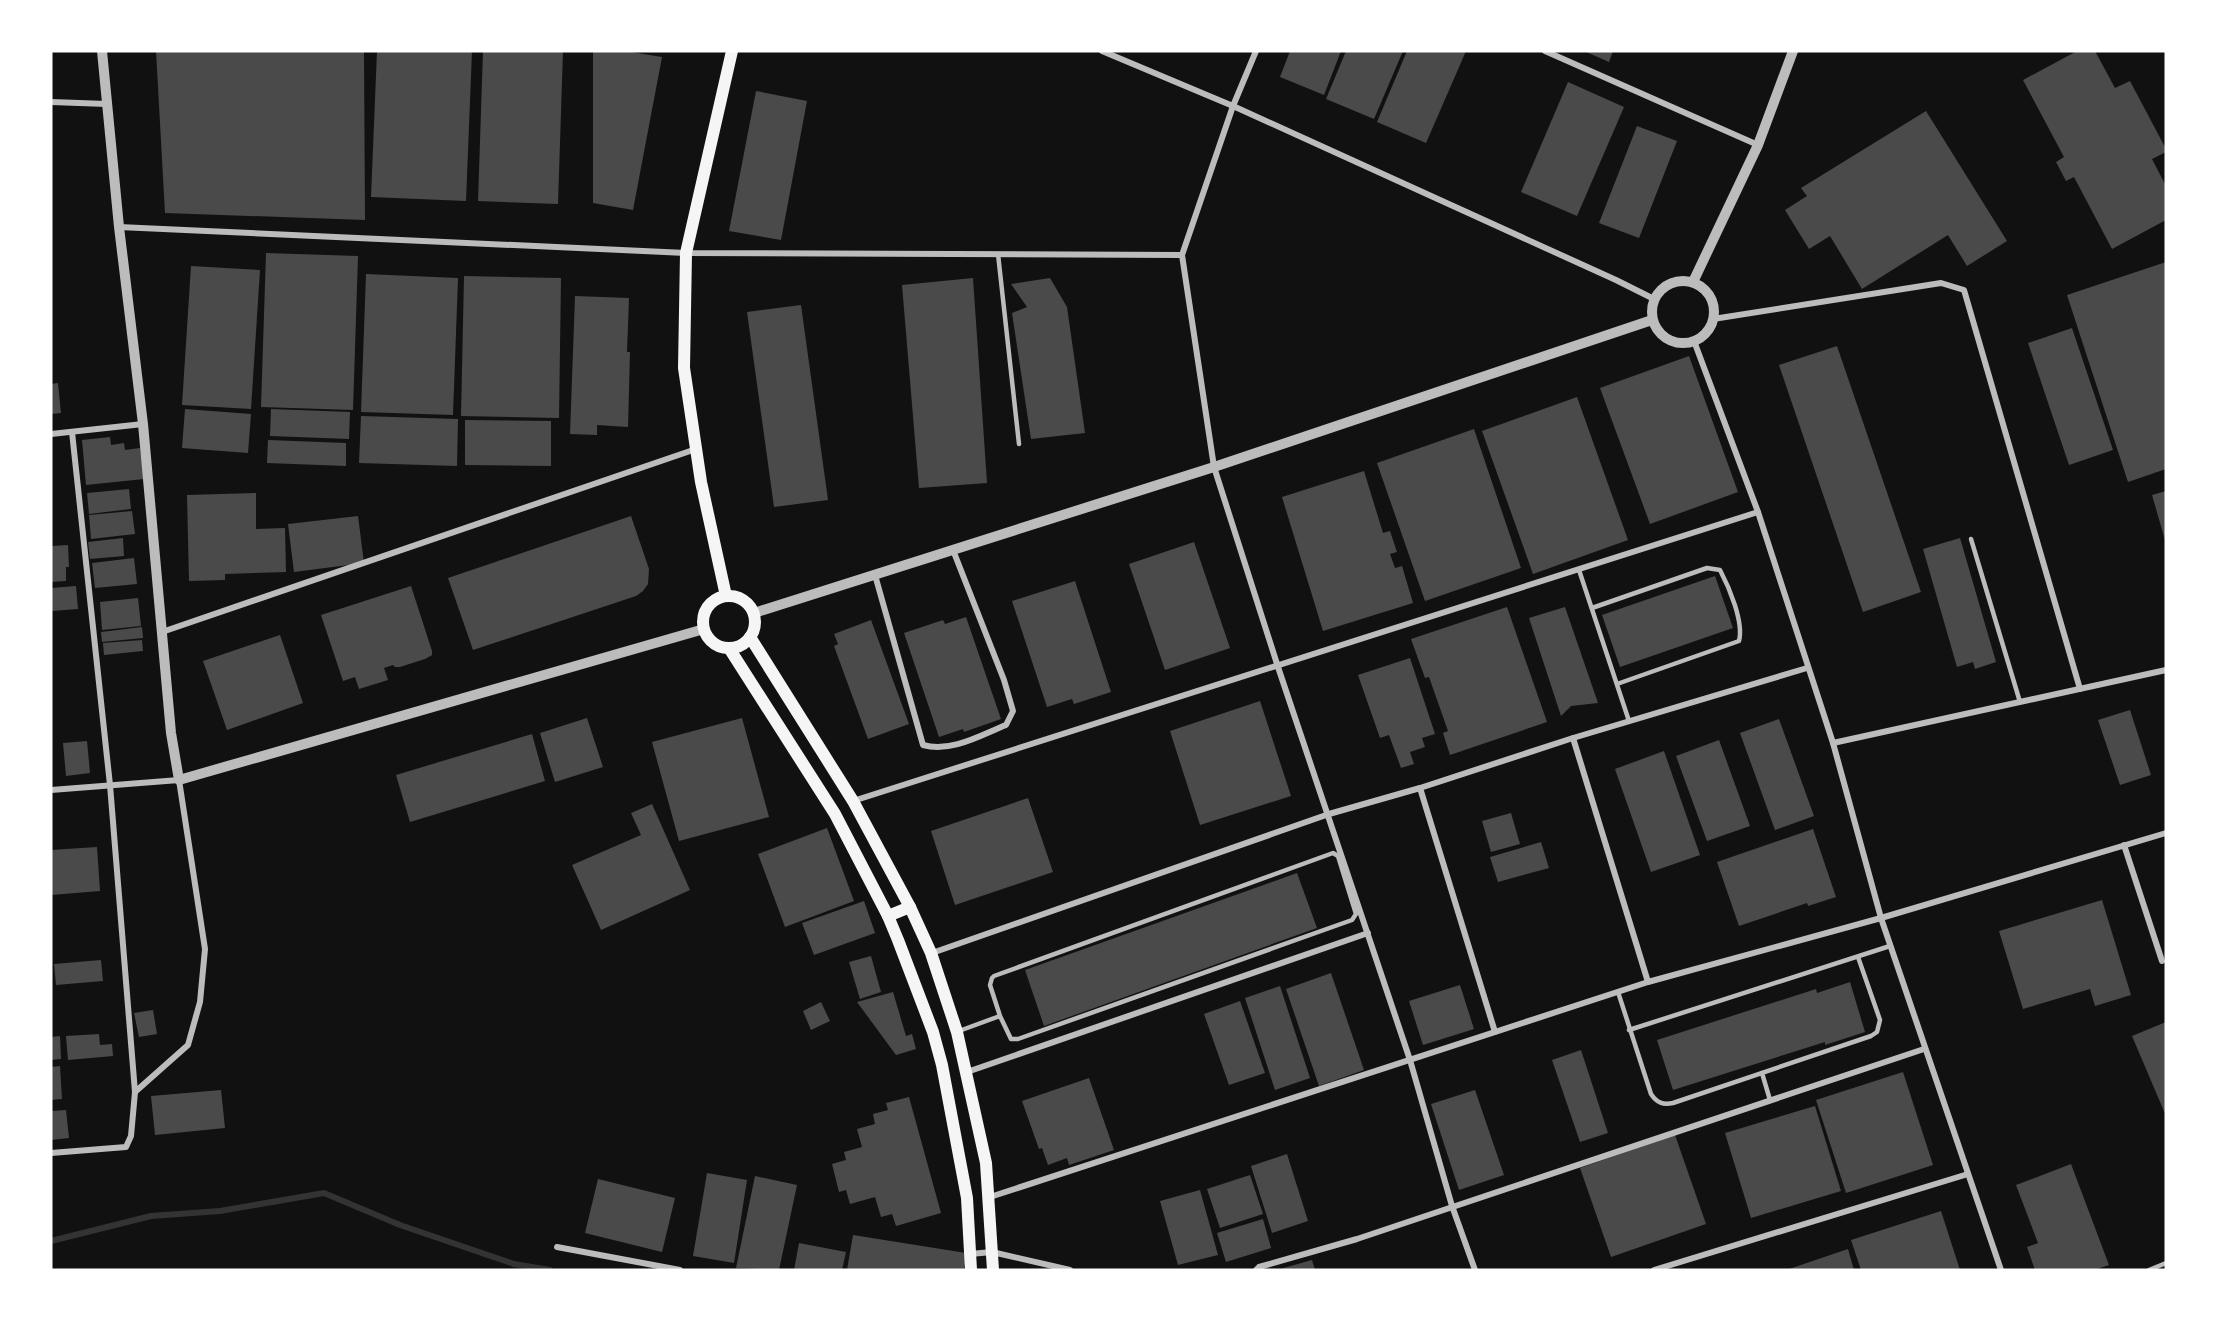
<svg xmlns="http://www.w3.org/2000/svg" width="2217" height="1321" viewBox="0 0 2217 1321" font-family="Quicksand,sans-serif">
<style>
.lines{fill:none;stroke-linecap:round;stroke-linejoin:round}
.stream{stroke:#333;stroke-width:6}
.building{fill:#4a4a4a}
.service{stroke:#bcbcbc;stroke-width:4.5}
.minor{stroke:#bcbcbc;stroke-width:6}
.tertiary{stroke:#bcbcbc;stroke-width:10}
.secondary{stroke:#f5f5f5;stroke-width:12}
</style>
<rect width="100%" height="100%" fill="#111"/>
<g class="lines">
<!-- stream -->
<path class="stream" d="M51 1241 151 1216 220 1211 324 1193 400 1225 514 1264 550 1270"/>
</g>
<!-- building -->
<g class="building">
<path d="M156 51H364L365 220 165 213Z"/>
<path d="M377 51H472L466 201 371 197Z"/>
<path d="M483 51H563L558 204 478 201Z"/>
<path d="M593 51H625L662 57 633 210 593 203Z"/>
<path d="M1290 51H1341L1324 95 1280 77Z"/>
<path d="M1346 51H1403L1374 119 1326 99Z"/>
<path d="M1407 51H1466L1426 143 1377 122Z"/>
<path d="M1584 51H1613L1609 62Z"/>
<path d="M2077 51H2095L2115 88 2130 81 2166 149V152L2152 159 2166 186V220L2112 249 2074 177 2066 181 2056 162 2064 157 2023 80Z"/>
<path d="M1568 82 1624 107 1577 216 1521 192Z"/>
<path d="M756 91 807 101 781 240 729 231Z"/>
<path d="M1926 111 2007 241 1967 266 1948 235 1862 289 1830 236 1809 249 1785 210 1807 196 1801 188Z"/>
<path d="M1637 126 1677 141 1639 238 1599 223Z"/>
<path d="M266 253 358 256 353 410 261 407Z"/>
<path d="M2166 262V469L2128 482 2067 295Z"/>
<path d="M191 266 260 270 251 409 182 405Z"/>
<path d="M366 274 458 278 453 415 361 412Z"/>
<path d="M464 276 561 278 559 418 461 416Z"/>
<path d="M973 278 987 483 919 488 902 285Z"/>
<path d="M1050 278 1067 307 1085 433 1031 439 1012 313 1027 307 1011 284Z"/>
<path d="M575 296 629 298 627 352H630L628 427 597 425V435L570 434Z"/>
<path d="M801 305 828 500 774 507 747 312Z"/>
<path d="M2072 328 2113 450 2069 465 2028 343Z"/>
<path d="M1837 346 1921 592 1863 612 1779 365Z"/>
<path d="M1689 356 1738 492 1650 524 1600 388Z"/>
<path d="M58 383 61 413 51 414V384Z"/>
<path d="M1577 397 1628 540 1533 574 1482 431Z"/>
<path d="M185 409 251 414 248 453 182 448Z"/>
<path d="M271 409 350 412 349 439 270 436Z"/>
<path d="M361 416 458 419 457 466 359 463Z"/>
<path d="M465 420 551 421V466L465 465Z"/>
<path d="M1474 429 1521 568 1425 601 1377 463Z"/>
<path d="M110 437 111 445 124 443 125 450 140 448 144 479 86 485 82 440Z"/>
<path d="M268 440 346 443V466L267 463Z"/>
<path d="M1364 471 1383 533 1390 531 1397 552 1390 554 1395 568 1402 566 1413 603 1323 631 1282 497Z"/>
<path d="M129 489 131 509 89 514 87 493Z"/>
<path d="M2166 491V540H2165L2152 495Z"/>
<path d="M256 493V529L285 528 286 572 225 574V580L189 581 187 495Z"/>
<path d="M132 511 135 534 91 539 89 515Z"/>
<path d="M358 516 364 563 294 572 288 524Z"/>
<path d="M631 516 649 569 648 584 643 591 636 596 473 650 448 578Z"/>
<path d="M123 538 124 556 90 559 88 542Z"/>
<path d="M1960 538 1996 662 1975 669 1973 662 1957 667 1923 549Z"/>
<path d="M1194 542 1230 648 1165 670 1129 564Z"/>
<path d="M68 545 69 567H66V581L51 582V546Z"/>
<path d="M134 558 137 584 95 588 92 563Z"/>
<path d="M1715 576 1733 628 1620 667 1602 615Z"/>
<path d="M1075 581 1111 692 1074 704 1072 699 1047 707 1012 601Z"/>
<path d="M76 586 78 609 52 611 51 588Z"/>
<path d="M411 586 432 651V655L425 659 400 667H395L393 665 384 668 388 680 359 689 355 677 343 681 321 615Z"/>
<path d="M138 598 141 626 102 630 100 602Z"/>
<path d="M1507 607 1547 722 1450 755 1443 733 1448 731 1429 677 1425 678 1411 639Z"/>
<path d="M1565 607 1598 703 1571 706 1561 716 1529 618Z"/>
<path d="M966 617 1001 719 964 732 963 729 939 737 904 633 943 620 945 624Z"/>
<path d="M871 620 909 724 868 739 834 646 838 644 834 634Z"/>
<path d="M142 627 143 638 102 642 101 632Z"/>
<path d="M280 635 303 703 227 730 203 661Z"/>
<path d="M142 640 143 651 104 655 103 643Z"/>
<path d="M1410 658 1435 734 1422 738 1425 747 1410 752 1414 764 1401 768 1389 735 1380 738 1358 675Z"/>
<path d="M1260 701 1291 796 1200 825 1170 731Z"/>
<path d="M2130 710 2151 775 2120 785 2098 720Z"/>
<path d="M587 718 603 767 555 782 540 733Z"/>
<path d="M742 718 769 817 679 841 652 742Z"/>
<path d="M1779 719 1814 816 1775 830 1740 733Z"/>
<path d="M532 734 545 781 410 822 396 775Z"/>
<path d="M1719 740 1750 826 1707 841 1676 756Z"/>
<path d="M87 741 90 773 66 776 63 743Z"/>
<path d="M1664 751 1700 855 1651 872 1615 769Z"/>
<path d="M1028 798 1053 872 955 905 931 831Z"/>
<path d="M652 804 690 890 601 930 572 865 641 835 631 813Z"/>
<path d="M1511 813 1520 844 1491 852 1482 821Z"/>
<path d="M827 828 854 901 785 927 758 854Z"/>
<path d="M1813 829 1836 897 1808 906 1807 903 1739 926 1717 862Z"/>
<path d="M1541 842 1549 868 1498 882 1490 857Z"/>
<path d="M97 847 100 891 51 895V850Z"/>
<path d="M1297 873 1317 928 1044 1026 1025 970Z"/>
<path d="M2102 900 2131 995 2095 1006 2090 989 2023 1009 1999 931Z"/>
<path d="M864 901 875 933 814 955 802 923Z"/>
<path d="M871 956 881 992 860 999 849 962Z"/>
<path d="M101 960 103 981 56 985 54 964Z"/>
<path d="M1331 973 1364 1070 1319 1086 1286 989Z"/>
<path d="M1850 982 1865 1032 1825 1045V1042L1673 1090 1657 1040 1816 989 1817 993Z"/>
<path d="M1460 985 1474 1029 1423 1045 1409 1001Z"/>
<path d="M1280 986 1310 1078 1275 1090 1245 998Z"/>
<path d="M893 992 906 1036 912 1034 916 1049 896 1055 857 1002Z"/>
<path d="M1240 1001 1265 1073 1229 1085 1204 1014Z"/>
<path d="M821 1002 830 1021 811 1030 803 1011Z"/>
<path d="M153 1010 157 1034 139 1037 134 1013Z"/>
<path d="M2166 1022V1116L2132 1036Z"/>
<path d="M99 1034 100 1045 112 1044 113 1056 68 1060 66 1036Z"/>
<path d="M60 1036 61 1059 51 1060V1037Z"/>
<path d="M1581 1050 1608 1133 1580 1142 1552 1060Z"/>
<path d="M60 1066 62 1099 51 1100V1067Z"/>
<path d="M1903 1072 1933 1165 1846 1193 1816 1100Z"/>
<path d="M1089 1078 1114 1150 1069 1165 1067 1158 1048 1165 1042 1148 1039 1149 1022 1101Z"/>
<path d="M221 1090 225 1128 155 1135 151 1096Z"/>
<path d="M1475 1090 1504 1175 1459 1190 1431 1104Z"/>
<path d="M909 1097 941 1213 896 1226 892 1214 881 1217 875 1197 850 1204 846 1190 839 1192 832 1164 846 1160 844 1152 862 1147 857 1129 875 1124 873 1114 888 1110 886 1103Z"/>
<path d="M1815 1106 1841 1191 1751 1218 1725 1133Z"/>
<path d="M66 1110 69 1138 51 1140V1111Z"/>
<path d="M1675 1135 1706 1224 1611 1257 1580 1168Z"/>
<path d="M1287 1154 1308 1221 1272 1233 1251 1166Z"/>
<path d="M2071 1164 2109 1265 2094 1270H2035L2027 1247 2038 1243 2016 1185Z"/>
<path d="M707 1173 747 1180 734 1263 693 1256Z"/>
<path d="M1250 1175 1263 1214 1220 1228 1207 1189Z"/>
<path d="M755 1176 797 1185 779 1270 736 1268Z"/>
<path d="M598 1179 675 1198 662 1252 585 1233Z"/>
<path d="M1200 1190 1218 1255 1178 1265 1160 1201Z"/>
<path d="M1941 1211 1960 1270H1861L1851 1240Z"/>
<path d="M1263 1219 1271 1248 1226 1262 1217 1233Z"/>
<path d="M853 1235 966 1253 964 1270H847Z"/>
<path d="M799 1243 846 1252 842 1270H794Z"/>
<path d="M1848 1249 1854 1270H1786Z"/>
<path d="M1312 1260 1315 1270H1280V1269Z"/>
</g>
<g class="lines">
<!-- service -->
<g class="service">
<path d="M998 254 1019 444"/>
<path d="M1971 539 2020 702"/>
<path d="M1579 570 1629 721"/>
<path d="M1592 608 1707 568 1720 570C1729 587 1744 622 1739 641L1617 684"/>
<path d="M1618 992 1651 1094C1657 1103 1663 1105 1673 1103L1871 1036 1877 1032 1880 1020 1858 957"/>
<path d="M1629 1030 1890 946"/>
<path d="M959 1031 1000 1016 1011 1039H1018L1352 920 1356 914 1338 856 1333 853 994 976 992 978 990 985 1000 1016"/>
<path d="M1762 1073 1770 1100"/>
<path d="M2149 1270 2166 1263"/>
</g>
<!-- minor -->
<g class="minor">
<path d="M1102 51 1233 106 1616 280 1654 299"/>
<path d="M1256 51 1233 106 1182 255 1214 467 1278 667 1410 1060 1452 1206 1475 1270"/>
<path d="M1545 51 1758 145"/>
<path d="M51 102 107 104"/>
<path d="M119 227 686 253 1182 255"/>
<path d="M1713 319 1941 283 1964 290 2080 689"/>
<path d="M1694 341 1758 512 1833 743 1881 918 2001 1270"/>
<path d="M51 434 143 424"/>
<path d="M875 575 923 745C951 753 981 735 1006 725L1013 711 1004 680 953 550"/>
<path d="M162 632 696 449"/>
<path d="M1573 738 1648 982"/>
<path d="M1833 743 2166 670"/>
<path d="M1420 788 1495 1032"/>
<path d="M51 790 179 780 205 949 200 1002 188 1045 135 1092"/>
<path d="M853 801 1758 512"/>
<path d="M2124 845 2162 961"/>
<path d="M932 953 1329 814 1420 788 1573 738 1807 668"/>
<path d="M967 1072 1368 933"/>
<path d="M51 1153 126 1147 131 1136 135 1092 110 785 72 432"/>
<path d="M990 1197 1648 982 1881 918 2166 833"/>
<path d="M557 1247 680 1270"/>
<path d="M970 1254 992 1252 1070 1270"/>
<path d="M1256 1270 1259 1267 1357 1239 1924 1049"/>
<path d="M1654 1270 1968 1174"/>
</g>
<!-- tertiary -->
<g class="tertiary">
<path d="M102 51 119 227 143 424 171 733 179 780 704 629"/>
<circle cx="1683" cy="312" r="31"/>
<path d="M1693 282 1758 145 1793 51"/>
<path d="M754 613 1214 467 1652 320"/>
</g>
<!-- secondary -->
<g class="secondary">
<path d="M726 596 701 482 684 368 686 253 732 51"/>
<circle cx="729" cy="622" r="26"/>
<path d="M750 637 853 801 910 907 931 953 957 1032 986 1163 993 1270"/>
<path d="M729 648 835 814 888 916 898 940 933 1032 942 1065 967 1198 971 1270"/>
<path d="M888 916 910 907"/>
</g>
</g>
<!-- border -->
<rect width="2217" height="1321" fill="none" stroke="#ffffff" stroke-width="105"/>
</svg>
